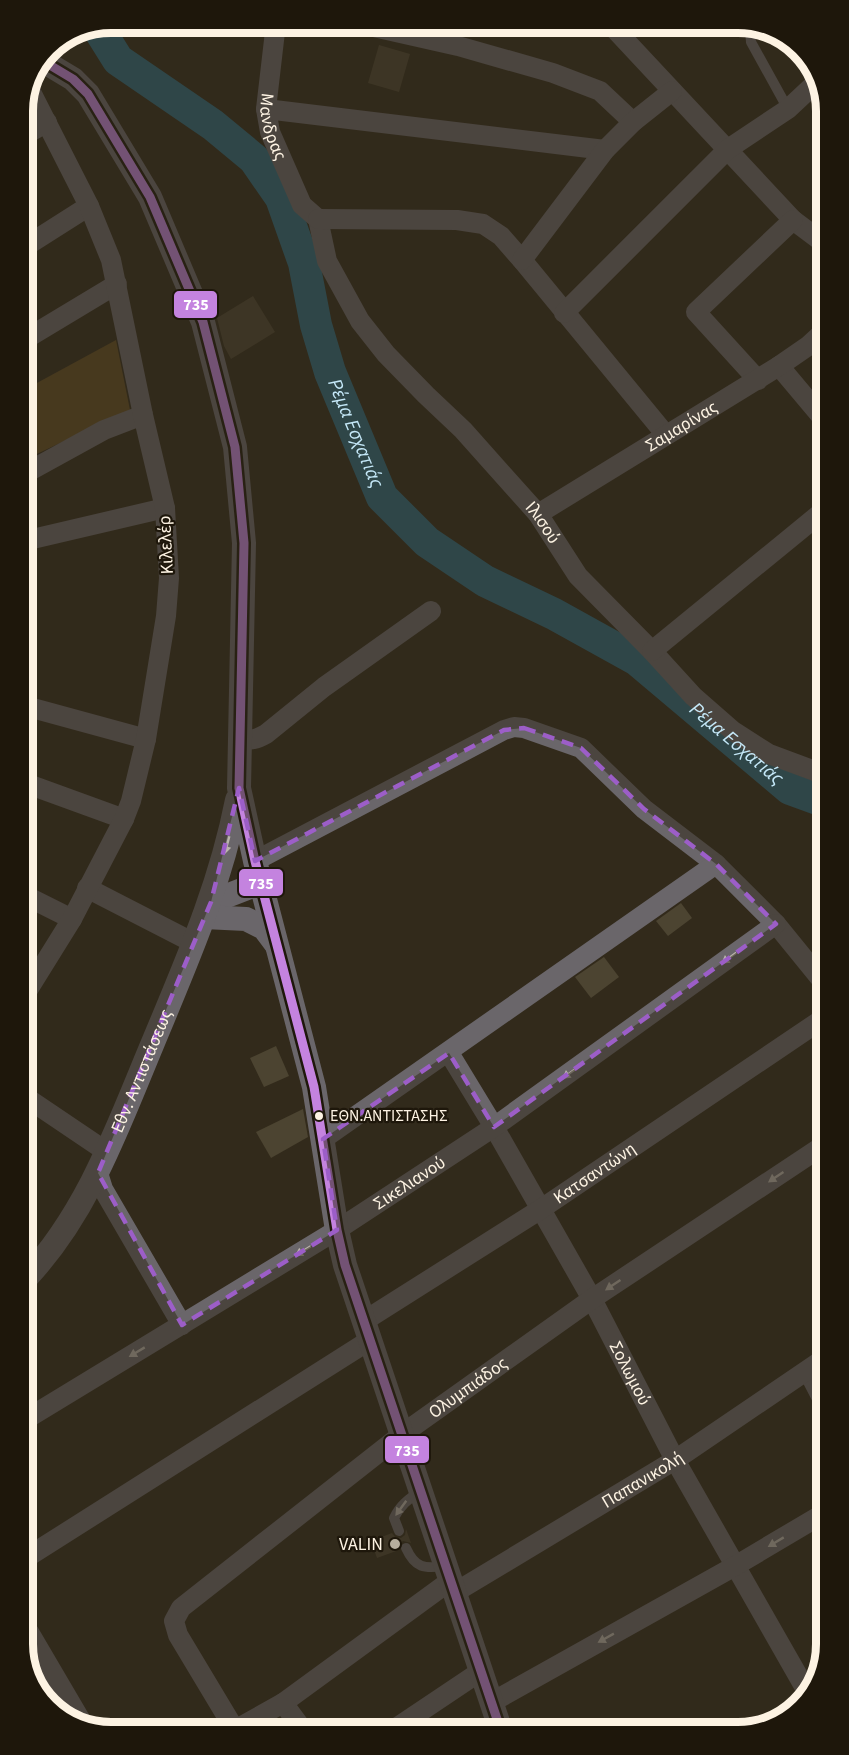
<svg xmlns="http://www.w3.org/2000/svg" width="849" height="1755" viewBox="0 0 849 1755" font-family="'Source Sans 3',sans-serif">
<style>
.green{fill:#624c23}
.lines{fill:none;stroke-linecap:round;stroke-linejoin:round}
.river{stroke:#2d697f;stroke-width:32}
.building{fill:#4c4431}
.service{stroke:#6a666a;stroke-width:10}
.minor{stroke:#6a666a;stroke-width:20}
.tertiary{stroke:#6a666a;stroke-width:24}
.bus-1-casing{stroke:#1e170b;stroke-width:14}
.bus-1{stroke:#c483df;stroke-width:9}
.oneway{fill:#bbb4ad}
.marked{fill:none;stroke:#9c5ec8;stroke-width:4.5;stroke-dasharray:12 8;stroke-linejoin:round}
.bus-dot{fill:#fdf3e3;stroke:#1e170b;stroke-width:2}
.poi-dot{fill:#b6ad9d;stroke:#1e170b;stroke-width:2}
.labels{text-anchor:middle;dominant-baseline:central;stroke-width:4.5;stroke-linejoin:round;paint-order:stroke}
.bus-label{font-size:16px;fill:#fdf3e3;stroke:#1e170b;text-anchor:start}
.street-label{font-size:18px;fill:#fdf3e3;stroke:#1e170b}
.poi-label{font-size:18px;fill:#fdf3e3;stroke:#1e170b;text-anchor:end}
.water-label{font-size:20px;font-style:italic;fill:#c5e8f8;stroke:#1e170b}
.rim{fill:none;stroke:#fdf3e3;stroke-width:8}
.line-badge{stroke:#1e170b;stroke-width:2}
.badge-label{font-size:16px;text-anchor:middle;font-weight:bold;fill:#fff}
</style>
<rect width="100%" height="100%" fill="#322a1b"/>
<!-- green -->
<path class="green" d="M116 340 130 410 24 460V390Z"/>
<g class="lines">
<!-- river -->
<path class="river" id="s1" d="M98 28 118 60 213 125 254 159 281 198 304 263 316 325 330 372 382 497 427 542 485 581 554 614 637 660 790 789 823 801"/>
</g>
<!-- building -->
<g class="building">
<path d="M379 45 410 54 399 92 368 83Z"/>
<path d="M253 296 275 332 231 359 224 346 217 318Z"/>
<path d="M681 903 692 918 668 936 656 921Z"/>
<path d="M604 957 619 977 591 998 575 977Z"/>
<path d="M276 1046 289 1076 264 1087 250 1058Z"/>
<path d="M303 1109 308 1137 271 1158 256 1132Z"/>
<path d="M406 1529 411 1543 403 1541 399 1544V1550L377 1558 371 1541 392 1533 395 1537 401 1538 405 1535Z"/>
<path d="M29 1656 44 1681 37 1687 29 1677Z"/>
</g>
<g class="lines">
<!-- service -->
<g class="service">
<path d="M753 26 750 30 751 42 788 109"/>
<path d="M399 1531 394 1518C400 1505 409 1499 420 1491"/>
<path d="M406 1548C415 1568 424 1569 445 1566"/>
</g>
<!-- minor -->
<g class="minor">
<path id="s2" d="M276 23 266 109 270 132 302 205 318 219"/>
<path d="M356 23 458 46 553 73 600 91 633 122"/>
<path d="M609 23 793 220 821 241"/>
<path d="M266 109 605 150"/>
<path d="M23 136 47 122"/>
<path id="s3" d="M318 219 327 261 360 321 386 354 426 395 463 430 538 514 578 576 652 651 693 696 733 731 769 754 823 774"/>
<path d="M318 219 457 220 483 224 501 236 522 260 666 435"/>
<path d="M23 248 89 206"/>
<path d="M522 260 605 150 633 122 672 91"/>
<path d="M564 313 728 149 788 109 820 79"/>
<path d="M24 340 117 284"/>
<path d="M779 366 821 416"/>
<path d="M758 380 696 312 793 220"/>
<path d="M24 474 104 430 143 415"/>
<path id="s4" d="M538 514 779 366 808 346 821 334"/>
<path d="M24 541 165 508"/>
<path d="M652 651 822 512"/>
<path d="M25 706 146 739"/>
<path d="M241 738C252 741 257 739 266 734L324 687 431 611"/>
<path d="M25 783 124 819"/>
<path d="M255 861 504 730 514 727 524 728 581 748 644 809 716 864 776 924 824 983"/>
<path d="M87 888 194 943"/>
<path d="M26 896 72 919"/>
<path d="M26 993 72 919 124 819 131 801 146 739 166 616 169 578 165 508 143 415 111 260 89 206 30 90"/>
<path id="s5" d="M449 1053 494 1127 592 1299 675 1460 809 1695"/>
<path d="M27 1098 107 1152"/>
<path d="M323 1139 716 864"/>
<path d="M98 1173 103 1189 182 1325"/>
<path id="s6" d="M364 1321 541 1209 824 1018"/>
<path d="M808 1371 825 1404"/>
<path id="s7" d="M28 1418 337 1230 494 1127 776 924"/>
<path d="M29 1556 370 1340"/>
<path id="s8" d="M454 1593 675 1460 825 1358"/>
<path d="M29 1632 83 1724"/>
<path d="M492 1702 735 1566 826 1512"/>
<path d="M283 1703 303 1730"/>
<path id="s9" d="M235 1730 178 1635 174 1621 181 1608 401 1435 592 1299 824 1145"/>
<path d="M393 1730 481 1671"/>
<path d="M233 1731 283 1703 450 1581"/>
</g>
<!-- tertiary -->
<g class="tertiary">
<path d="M43 61 73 79 88 94 150 197 203 322 235 447 244 543 239 788 255 861 314 1087 337 1230 345 1265 500 1728"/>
<path d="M211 902 260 883"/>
<path d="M204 917 246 919 264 928 276 944"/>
<path id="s10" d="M27 1277C88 1212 118 1126 152 1045 186 963 220 887 237 800"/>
</g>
<defs>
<path id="bus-1" d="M43 61 73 79 88 94 150 197 203 322 235 447 244 543 239 788 255 861 314 1087 337 1230 345 1265 500 1728"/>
</defs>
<!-- bus-1 casing -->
<use href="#bus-1" class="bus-1-casing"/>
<!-- bus-1 -->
<use href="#bus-1" class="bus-1"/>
</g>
<!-- one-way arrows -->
<defs><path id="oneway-solid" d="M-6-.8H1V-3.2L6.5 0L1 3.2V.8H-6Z" transform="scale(1.5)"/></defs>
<g class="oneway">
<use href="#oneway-solid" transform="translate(227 845) rotate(105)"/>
<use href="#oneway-solid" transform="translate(729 958) rotate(144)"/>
<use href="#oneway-solid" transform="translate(570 1073) rotate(144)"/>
<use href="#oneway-solid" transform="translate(776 1177) rotate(146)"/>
<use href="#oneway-solid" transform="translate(303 1251) rotate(149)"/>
<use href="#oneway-solid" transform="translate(613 1285) rotate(146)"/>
<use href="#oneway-solid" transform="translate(137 1352) rotate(149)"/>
<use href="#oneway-solid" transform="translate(401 1508) rotate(126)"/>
<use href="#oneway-solid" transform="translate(776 1542) rotate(149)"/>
<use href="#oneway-solid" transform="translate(606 1638) rotate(151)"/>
</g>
<!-- marked area -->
<path d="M0 0H849V1755H0ZM524 728 581 748 644 809 716 864 776 924 494 1127 449 1053 323 1139 337 1230 182 1325 98 1173 211 902 239 788 255 861 504 730Z" fill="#322a1b" fill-opacity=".55" fill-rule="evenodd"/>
<path class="marked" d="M524 728 581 748 644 809 716 864 776 924 494 1127 449 1053 323 1139 337 1230 182 1325 98 1173 211 902 239 788 255 861 504 730Z"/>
<!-- markers -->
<circle class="bus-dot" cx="319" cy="1116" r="5"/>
<circle class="poi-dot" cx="395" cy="1544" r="6"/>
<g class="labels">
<!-- bus labels -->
<g class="bus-label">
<text x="330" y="1116">ΕΘΝ.ΑΝΤΙΣΤΑΣΗΣ</text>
</g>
<!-- street labels -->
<g class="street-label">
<text stroke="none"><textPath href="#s2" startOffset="105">Μανδρας</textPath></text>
<text stroke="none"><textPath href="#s4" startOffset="168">Σαμαρίνας</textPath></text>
<text stroke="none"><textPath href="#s3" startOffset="384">Ιλισού</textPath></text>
<text transform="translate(166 545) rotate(-93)">Κιλελέρ</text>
<text stroke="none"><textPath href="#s10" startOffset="237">Εθν. Αντιστάσεως</textPath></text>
<text stroke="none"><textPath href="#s6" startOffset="274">Κατσαντώνη</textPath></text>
<text stroke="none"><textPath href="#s7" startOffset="448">Σικελιανού</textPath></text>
<text stroke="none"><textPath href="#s5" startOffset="368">Σολωμού</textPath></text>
<text stroke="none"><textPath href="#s9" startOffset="502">Ολυμπιάδος</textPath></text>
<text stroke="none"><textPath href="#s8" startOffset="220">Παπανικολή</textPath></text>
</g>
<!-- poi labels -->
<g class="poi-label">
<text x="383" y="1544">VALIN</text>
</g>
<!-- water labels -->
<g class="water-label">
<text stroke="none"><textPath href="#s1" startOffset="501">Ρέμα Εσχατιάς</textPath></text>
<text stroke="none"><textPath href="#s1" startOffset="1005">Ρέμα Εσχατιάς</textPath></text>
</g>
</g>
<!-- crop -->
<path d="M0 0H849V1755H0ZM111 33H738A78 78 0 0 1 816 111V1644A78 78 0 0 1 738 1722H111A78 78 0 0 1 33 1644V111A78 78 0 0 1 111 33Z" fill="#1e170b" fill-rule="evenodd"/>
<path class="rim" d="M111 33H738A78 78 0 0 1 816 111V1644A78 78 0 0 1 738 1722H111A78 78 0 0 1 33 1644V111A78 78 0 0 1 111 33Z"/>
<g class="line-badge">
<rect x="173" y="290" width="45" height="29" rx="6" fill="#c483df"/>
<rect x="238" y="868" width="46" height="29" rx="6" fill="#c483df"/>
<rect x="384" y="1435" width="46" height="29" rx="6" fill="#c483df"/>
</g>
<g class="badge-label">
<text x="196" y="310">735</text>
<text x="261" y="889">735</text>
<text x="407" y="1456">735</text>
</g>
</svg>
